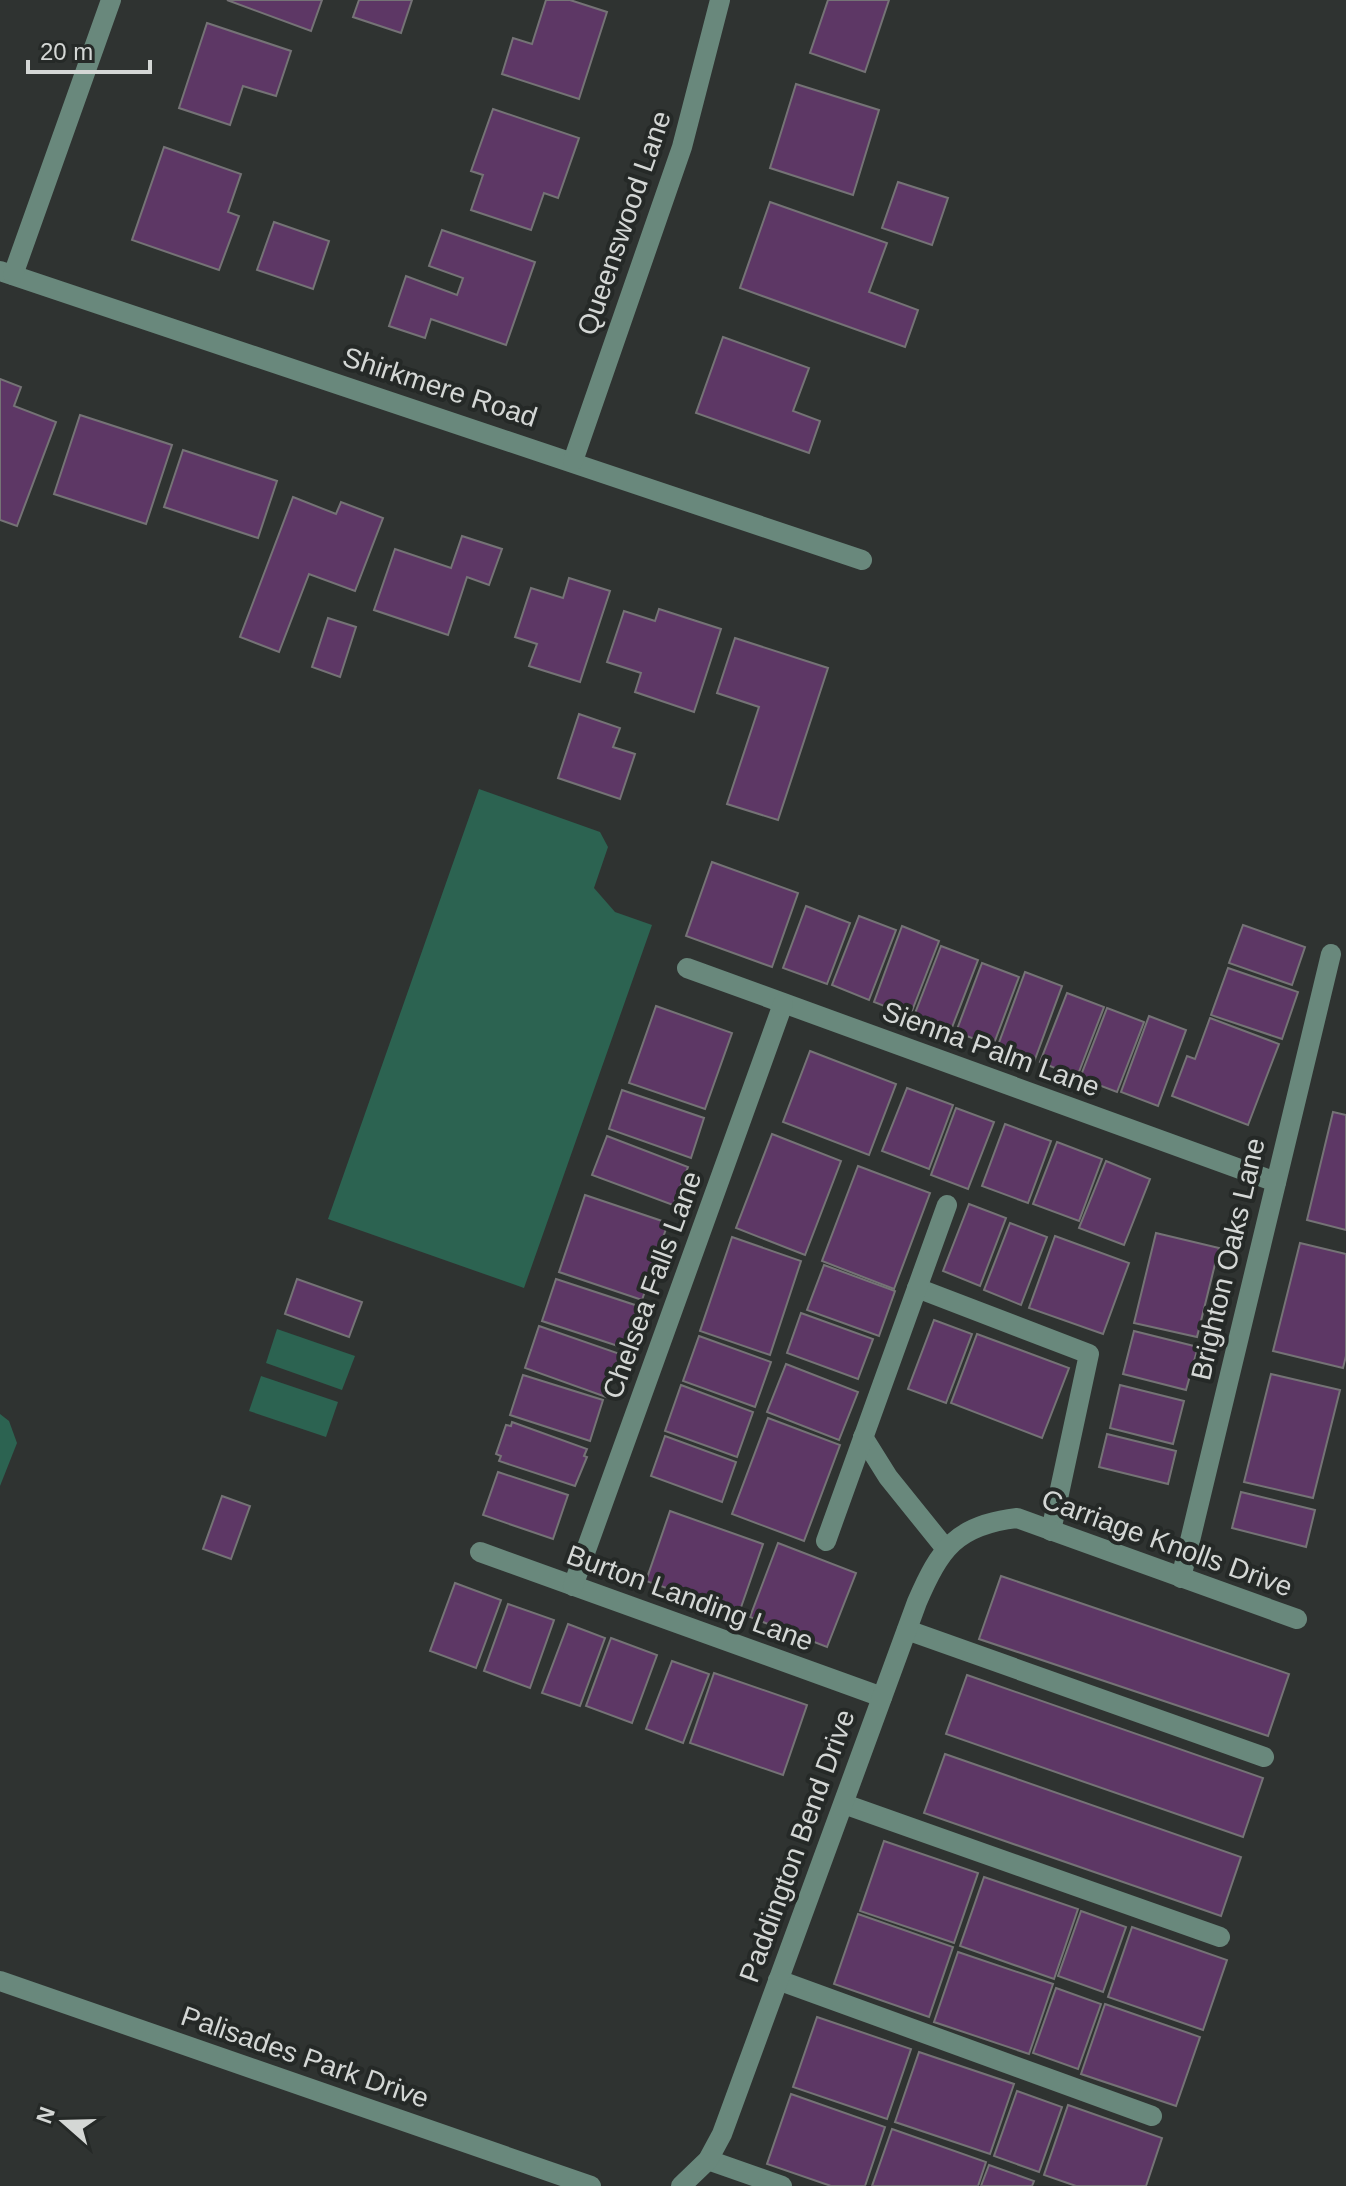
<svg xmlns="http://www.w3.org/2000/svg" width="1346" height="2186" viewBox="0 0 1346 2186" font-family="Arial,sans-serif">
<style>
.green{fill:#2c6351}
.building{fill:#5d3765;stroke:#757376;stroke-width:2}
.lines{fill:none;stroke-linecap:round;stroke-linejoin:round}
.minor{stroke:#69887c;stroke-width:20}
.labels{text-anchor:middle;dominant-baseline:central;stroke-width:8;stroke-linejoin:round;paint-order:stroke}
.street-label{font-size:28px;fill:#d4d7d5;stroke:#252927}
</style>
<rect width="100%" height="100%" fill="#2f3331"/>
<!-- green -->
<g class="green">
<path d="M479 789 600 832 608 847 594 888 615 912 652 925 524 1288 328 1219Z"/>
<path d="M277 1329 355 1356 342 1390 266 1363Z"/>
<path d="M261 1376 338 1402 326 1437 249 1411Z"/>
<path d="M0 1414 9 1421 17 1443 0 1486Z"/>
</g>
<!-- building -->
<g class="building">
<path d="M227 0H322L311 31Z"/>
<path d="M359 0H412L401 33 353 17Z"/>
<path d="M546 0H570L607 12 579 99 502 74 513 38 532 44Z"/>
<path d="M828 0H889L865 72 810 53Z"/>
<path d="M207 23 291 51 276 96 243 86 230 125 179 108Z"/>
<path d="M796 84 879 110 853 195 770 168Z"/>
<path d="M493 109 579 138 558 198 544 193 531 230 471 210 483 175 471 171Z"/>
<path d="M164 147 241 174 228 212 239 216 219 270 132 240Z"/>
<path d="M898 182 948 198 932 245 882 228Z"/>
<path d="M770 202 887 243 869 292 918 310 905 347 740 288Z"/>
<path d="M274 222 329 241 313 289 257 270Z"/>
<path d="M442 230 535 262 506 345 431 319 425 338 389 326 406 276 457 295 463 278 429 266Z"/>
<path d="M723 337 809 368 793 411 820 421 809 453 696 413Z"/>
<path d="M0 379 21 387 14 406 56 422 17 526 0 520Z"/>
<path d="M80 415 172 445 146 524 54 494Z"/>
<path d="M183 450 277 481 258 538 164 507Z"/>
<path d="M293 497 336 514 341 502 383 518 355 591 309 574 279 652 240 637Z"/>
<path d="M462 536 502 549 489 585 467 577 448 635 374 610 395 549 451 568Z"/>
<path d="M569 578 610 591 580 682 529 666 537 644 515 637 531 588 563 598Z"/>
<path d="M659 609 721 629 694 712 635 692 641 673 607 662 624 611 655 621Z"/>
<path d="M328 618 356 627 340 677 312 667Z"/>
<path d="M735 638 828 668 778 820 727 804 759 707 717 693Z"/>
<path d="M579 714 620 728 613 747 635 754 620 799 558 778Z"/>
<path d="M712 862 798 893 772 967 686 936Z"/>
<path d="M806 906 850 923 827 984 783 968Z"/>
<path d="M859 916 896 930 869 1000 832 985Z"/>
<path d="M1243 925 1305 947 1292 985 1229 963Z"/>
<path d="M902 926 939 941 910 1016 874 1002Z"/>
<path d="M941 946 978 960 951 1030 914 1016Z"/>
<path d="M982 963 1019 977 993 1046 956 1032Z"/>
<path d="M1228 968 1298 992 1282 1039 1211 1015Z"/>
<path d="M1025 972 1062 986 1034 1062 997 1048Z"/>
<path d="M1067 993 1104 1007 1077 1077 1040 1062Z"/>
<path d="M656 1006 732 1033 705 1109 629 1083Z"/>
<path d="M1107 1008 1144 1022 1117 1092 1080 1078Z"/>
<path d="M1149 1016 1186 1030 1158 1106 1121 1092Z"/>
<path d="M1210 1018 1279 1044 1248 1125 1172 1096 1187 1056 1195 1059Z"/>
<path d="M810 1051 896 1084 869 1155 783 1122Z"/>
<path d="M907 1088 953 1105 929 1169 882 1151Z"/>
<path d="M622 1090 704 1118 691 1158 609 1129Z"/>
<path d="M956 1108 994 1122 968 1189 931 1175Z"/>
<path d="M1333 1112 1346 1115V1230L1307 1220Z"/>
<path d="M1005 1124 1051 1141 1028 1203 982 1186Z"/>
<path d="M772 1134 841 1161 805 1255 736 1228Z"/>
<path d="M607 1136 688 1167 673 1205 592 1175Z"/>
<path d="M1057 1142 1102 1159 1079 1221 1033 1204Z"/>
<path d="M1106 1161 1150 1179 1124 1245 1079 1228Z"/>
<path d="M858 1166 930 1193 894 1289 822 1261Z"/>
<path d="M585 1195 668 1223 642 1300 559 1272Z"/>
<path d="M969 1204 1006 1218 980 1286 943 1271Z"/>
<path d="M1010 1223 1047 1237 1021 1305 984 1290Z"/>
<path d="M1156 1233 1219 1248 1197 1337 1134 1323Z"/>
<path d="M1055 1236 1129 1263 1103 1334 1029 1308Z"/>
<path d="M732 1237 801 1261 770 1355 700 1331Z"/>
<path d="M1300 1243 1346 1254V1356L1343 1368 1273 1351Z"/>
<path d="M824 1265 895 1291 879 1336 807 1310Z"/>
<path d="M297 1279 362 1302 349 1337 285 1314Z"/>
<path d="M556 1279 638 1306 624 1348 542 1321Z"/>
<path d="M801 1313 873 1339 858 1379 787 1353Z"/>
<path d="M934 1320 972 1334 946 1403 908 1389Z"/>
<path d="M539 1326 620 1354 606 1397 525 1368Z"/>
<path d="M1134 1331 1198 1347 1186 1390 1123 1374Z"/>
<path d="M977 1334 1069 1368 1042 1438 951 1403Z"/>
<path d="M699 1336 771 1362 755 1407 683 1381Z"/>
<path d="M786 1364 858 1392 839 1440 767 1412Z"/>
<path d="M1271 1374 1340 1390 1313 1498 1244 1482Z"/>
<path d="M523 1375 603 1400 590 1441 510 1415Z"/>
<path d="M681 1385 753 1412 737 1457 665 1431Z"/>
<path d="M1120 1385 1184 1401 1173 1444 1110 1428Z"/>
<path d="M768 1418 840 1445 804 1541 732 1514Z"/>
<path d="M512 1422 587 1449 584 1456 587 1457 575 1486 499 1461 501 1456 496 1454 506 1425 511 1426Z"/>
<path d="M1107 1434 1176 1451 1168 1484 1099 1467Z"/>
<path d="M665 1436 736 1462 722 1502 651 1476Z"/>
<path d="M498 1472 568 1495 553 1539 483 1515Z"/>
<path d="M1241 1492 1315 1510 1306 1547 1232 1528Z"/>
<path d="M222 1496 250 1506 231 1559 203 1549Z"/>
<path d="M670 1511 763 1544 739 1613 646 1581Z"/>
<path d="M778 1543 856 1573 827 1647 750 1617Z"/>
<path d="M1001 1576 1289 1674 1268 1736 979 1639Z"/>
<path d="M455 1583 501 1600 476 1668 430 1651Z"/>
<path d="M508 1604 554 1620 530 1688 484 1671Z"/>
<path d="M568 1624 605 1638 580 1706 542 1693Z"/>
<path d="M611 1638 657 1655 632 1723 586 1706Z"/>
<path d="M672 1661 709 1674 683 1743 646 1729Z"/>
<path d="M714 1673 807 1705 783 1775 690 1743Z"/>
<path d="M967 1675 1263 1778 1243 1837 946 1734Z"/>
<path d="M945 1754 1241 1857 1221 1916 924 1813Z"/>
<path d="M884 1841 978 1873 954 1943 860 1911Z"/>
<path d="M984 1877 1078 1909 1054 1979 960 1946Z"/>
<path d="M1081 1911 1126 1927 1103 1992 1058 1976Z"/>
<path d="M858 1914 953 1947 929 2017 834 1984Z"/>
<path d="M1132 1927 1227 1960 1203 2030 1108 1997Z"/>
<path d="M958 1952 1053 1984 1029 2054 934 2022Z"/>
<path d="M1056 1988 1101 2004 1078 2069 1033 2053Z"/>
<path d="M1105 2004 1200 2037 1176 2106 1081 2074Z"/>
<path d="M817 2017 911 2049 887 2119 793 2087Z"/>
<path d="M919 2052 1014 2084 990 2154 895 2122Z"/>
<path d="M1017 2091 1062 2107 1039 2172 994 2156Z"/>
<path d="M791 2094 885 2127 865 2186H831L767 2164Z"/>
<path d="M1068 2105 1162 2138 1146 2186H1076L1044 2175Z"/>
<path d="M892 2129 986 2162 978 2186H872Z"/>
<path d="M989 2165 1034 2181 1032 2186H981Z"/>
</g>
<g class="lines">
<!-- minor -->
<g class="minor">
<path d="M0 271 862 560"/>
<path d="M13 275 111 0"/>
<path d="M573 461 682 147 720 0"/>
<path d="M687 968 1276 1182"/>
<path d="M917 1288 1089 1354 1051 1531"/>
<path d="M863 1437 888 1477 946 1549"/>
<path d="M826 1541 947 1205"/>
<path d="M480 1552 882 1697"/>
<path d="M1181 1578 1331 954"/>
<path d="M573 1586 783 1004"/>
<path d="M907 1630 1264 1757"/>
<path d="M844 1804 1220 1937"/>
<path d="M778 1980 1152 2116"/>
<path d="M0 1981 591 2186"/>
<path d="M708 2160 782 2186"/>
<path d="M681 2186 708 2160 722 2134 917 1602C940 1549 956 1525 1017 1518L1297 1619"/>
</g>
</g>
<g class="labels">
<!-- street labels -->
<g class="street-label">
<text transform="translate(624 223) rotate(-71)">Queenswood Lane</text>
<text transform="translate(440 387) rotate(18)">Shirkmere Road</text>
<text transform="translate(991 1049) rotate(20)">Sienna Palm Lane</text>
<text transform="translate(1228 1259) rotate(-77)">Brighton Oaks Lane</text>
<text transform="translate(652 1285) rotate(-70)">Chelsea Falls Lane</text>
<text transform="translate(1167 1543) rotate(20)">Carriage Knolls Drive</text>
<text transform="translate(690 1598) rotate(20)">Burton Landing Lane</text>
<text transform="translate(797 1846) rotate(-70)">Paddington Bend Drive</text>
<text transform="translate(305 2057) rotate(19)">Palisades Park Drive</text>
</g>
</g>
<!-- north arrow -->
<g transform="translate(64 2122) rotate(290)" stroke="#252927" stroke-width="6" paint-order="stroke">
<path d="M0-6L14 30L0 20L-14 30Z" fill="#d4d7d5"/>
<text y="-12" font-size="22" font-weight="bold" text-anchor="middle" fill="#d4d7d5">N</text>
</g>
<!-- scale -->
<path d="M28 60v12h122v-12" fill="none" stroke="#d4d7d5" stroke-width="4"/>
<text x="40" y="60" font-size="24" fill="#d4d7d5" stroke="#252927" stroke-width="6" paint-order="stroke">20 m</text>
</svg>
